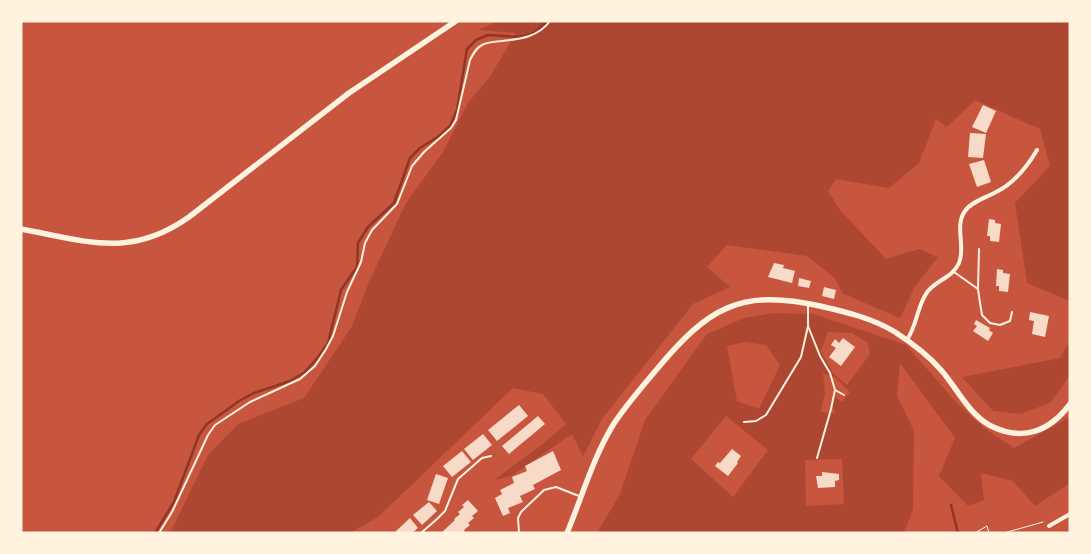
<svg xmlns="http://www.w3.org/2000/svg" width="1091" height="554" viewBox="0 0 1091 554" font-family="'IBM Plex Sans',sans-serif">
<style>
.green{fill:#ae4732;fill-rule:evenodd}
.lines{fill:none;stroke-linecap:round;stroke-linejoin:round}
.stream{stroke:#8f3625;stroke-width:2.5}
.building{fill:#f7dbc8}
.path{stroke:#fff3e0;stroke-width:1}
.service{stroke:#fff3e0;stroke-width:2}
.minor{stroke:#fff3e0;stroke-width:4}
.secondary{stroke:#fff3e0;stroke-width:5.5}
</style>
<rect width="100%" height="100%" fill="#c8553d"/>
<!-- green -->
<g class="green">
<path d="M498 21H1070V301L1027 283 1015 203 1050 166 1040 129 975 100 947 127 936 119 919 163 889 188 836 179 828 191 840 210 886 259 919 249 938 257 914 288 900 318 842 293 835 278 807 256 727 245 707 267 730 287 693 304 602 419 583 457 572 434 511 476 494 480 544 443 566 424 543 394 513 388 378 517 350 533H170L208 455 238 424 304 398 351 328 369 282 406 203 443 152 468 103 491 75 516 33 478 30Z"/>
<path d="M773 313 813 314 906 345 957 403 984 428 1014 448 1068 418 1070 433V483L1035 506 1013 481 981 473 984 500 968 506 939 476 955 438 900 363 897 396 914 431 913 509 904 533H597L620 494 645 420 707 334 744 318ZM828 332 852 333 868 343 870 354 847 385 833 373 821 351ZM745 342 766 345 780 365 759 409 737 401 727 346ZM823 373 836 378 850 392 842 402 835 397 830 403 836 413 821 412 825 393ZM726 416 768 450 733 497 691 459ZM842 459 844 504 806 506 805 460Z"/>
<path d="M1070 341V375L1050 403 1020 414 993 411 962 377 1060 358Z"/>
</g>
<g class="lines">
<!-- stream -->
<g class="stream">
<path d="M951 505 958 533"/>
<path d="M155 533 174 502 199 435 207 424 239 401 254 393 290 381 305 372 319 356 328 343 341 290 357 267 358 243 368 227 394 203 410 158 420 148 439 136 450 126 457 110 467 49 476 40 488 35 520 37 535 33 547 21"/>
</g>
</g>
<!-- building -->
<g class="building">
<path d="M983 105 996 111 986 133 972 127Z"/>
<path d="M970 133 986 134 983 158 968 157Z"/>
<path d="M984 160 991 182 977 187 969 164Z"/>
<path d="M989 219 995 220V223L1001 224 999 242 990 241V236H987Z"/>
<path d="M774 263 784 265 783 268 795 271 792 283 768 277Z"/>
<path d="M997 269 1003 270V273L1010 274 1008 292 999 291V286H996Z"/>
<path d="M799 278 811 281 809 288 798 286Z"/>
<path d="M824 287 836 290 834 299 822 296Z"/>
<path d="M1030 312 1049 316 1045 337 1032 334 1034 321 1029 320Z"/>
<path d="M976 320 990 328 989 330 993 333 988 341 973 331 977 326 974 324Z"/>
<path d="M843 338 855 347 841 366 829 357 836 348 831 345 835 339 839 343Z"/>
<path d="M519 405 528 416 497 441 488 430Z"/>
<path d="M538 416 545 424 509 454 502 446Z"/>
<path d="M483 434 492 445 473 460 464 449Z"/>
<path d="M732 449 741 456 737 462 738 463 728 476 715 466 718 462 720 463Z"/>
<path d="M462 451 471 462 452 477 443 466Z"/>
<path d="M553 451 561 470 533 485 535 489 520 496 523 502 508 508 510 513 503 516 495 498 502 494 500 490 514 483 512 477 527 471 525 466Z"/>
<path d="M822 472 839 474V480L835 481V487L818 488 816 476H822Z"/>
<path d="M436 474 448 478 439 504 427 500Z"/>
<path d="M468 500 478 511 472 516 474 518 468 523 470 525 464 530 465 532 441 533 455 520 454 519 460 514 458 512 464 507 462 505Z"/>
<path d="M429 502 437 511 422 525 413 515Z"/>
<path d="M410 518 418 528 412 533H396L395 532Z"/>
</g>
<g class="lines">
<!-- path -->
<g class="path">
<path d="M975 533 987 526 989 533"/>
<path d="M1004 533 1043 522"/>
</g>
<!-- service -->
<g class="service">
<path d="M979 249 978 289 980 303 982 315 990 323 1000 325 1010 321 1012 312"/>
<path d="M954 272 978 289"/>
<path d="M808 326 820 356 830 373 835 390 844 395"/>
<path d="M744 422 756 421 766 415 801 357 808 326V306"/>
<path d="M817 458 831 409 835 390"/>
<path d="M159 533 172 512 208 435 215 425 250 402 300 379 315 366 326 349 333 336 347 292 361 262 365 243 372 230 397 204 412 166 424 152 451 128 456 120 470 60C473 54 476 48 482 45 488 42 495 42 502 41 521 39 538 37 550 21"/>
<path d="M421 533 437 519 445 511 458 479 482 458 491 456"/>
<path d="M519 533 518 518 521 512 544 490 556 487 579 496"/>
</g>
<!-- minor -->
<g class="minor">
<path d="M907 340C918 323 917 305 928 291 937 280 953 277 959 263 966 247 954 226 965 211 972 201 988 197 998 191 1015 182 1027 167 1037 150"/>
<path d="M1049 526 1070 514"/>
</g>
<!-- secondary -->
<g class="secondary">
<path d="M21 229C86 241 130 259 189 217L349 93 456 21"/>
<path d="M567 533C582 497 593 458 613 425 626 405 642 387 657 369 708 308 740 288 820 306 846 312 872 318 895 332 912 343 928 355 941 370 957 388 969 415 991 426 1023 442 1050 431 1070 404"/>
</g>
</g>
<!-- border -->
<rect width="1091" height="554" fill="none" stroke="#fff3e0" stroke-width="45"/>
</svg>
